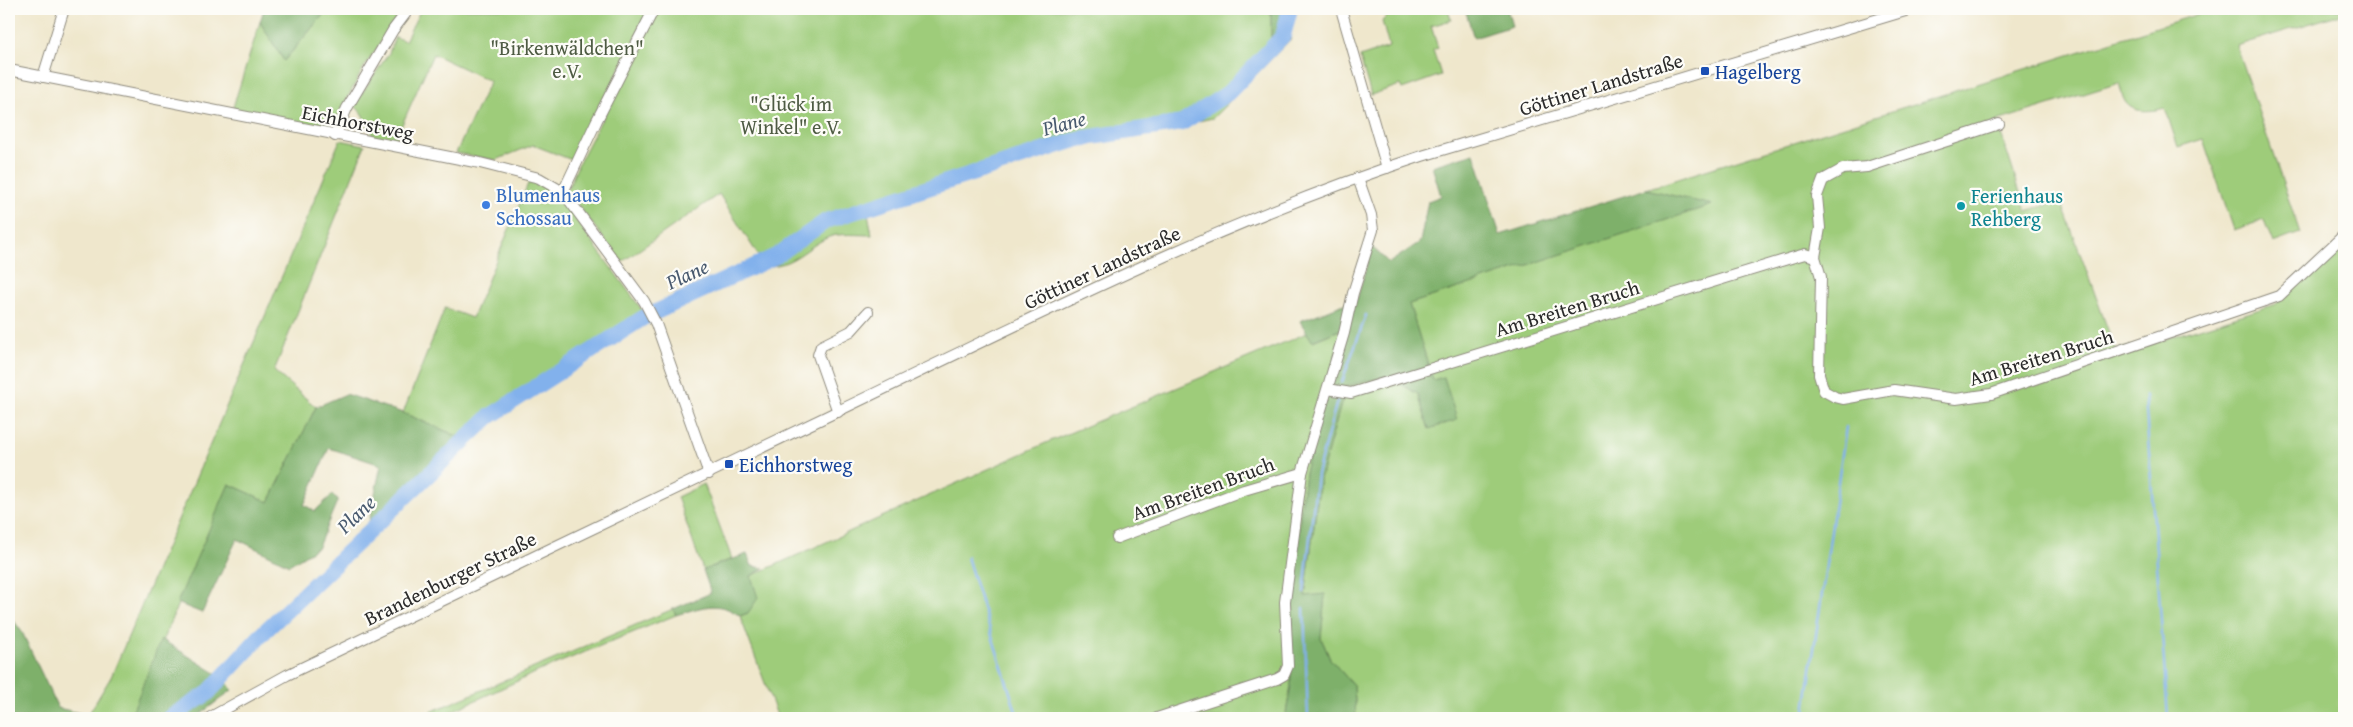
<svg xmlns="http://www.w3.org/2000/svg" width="2353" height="727" viewBox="0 0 2353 727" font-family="'Gentium Book Plus',serif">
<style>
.green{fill:#9ecc7a;stroke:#647c52}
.forest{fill:#7eb06a;stroke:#546e4a}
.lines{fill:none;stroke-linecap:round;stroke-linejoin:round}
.stream{stroke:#82b1ec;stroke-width:2.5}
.river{stroke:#82b1ec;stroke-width:16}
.minor-casing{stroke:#8d897c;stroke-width:12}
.minor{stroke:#fff;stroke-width:10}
.transit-dot{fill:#1a4fb4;stroke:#fdfcf7;stroke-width:2}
.shop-dot{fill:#3f7fe0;stroke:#fdfcf7;stroke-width:2}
.culture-dot{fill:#0f9aa8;stroke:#fdfcf7;stroke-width:2}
.labels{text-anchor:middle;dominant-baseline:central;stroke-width:4.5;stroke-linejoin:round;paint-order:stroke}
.park-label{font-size:20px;fill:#4e5b43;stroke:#fdfcf7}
.transit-label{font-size:20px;fill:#164399;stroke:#fdfcf7;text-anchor:start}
.street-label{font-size:20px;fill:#2b2b2b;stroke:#fdfcf7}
.shop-label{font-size:20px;fill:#366cbe;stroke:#fdfcf7;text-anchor:start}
.culture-label{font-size:20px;fill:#0d838f;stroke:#fdfcf7;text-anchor:start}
.water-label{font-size:21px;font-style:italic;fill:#495a6f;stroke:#fdfcf7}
</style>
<rect width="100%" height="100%" fill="#fdfcf7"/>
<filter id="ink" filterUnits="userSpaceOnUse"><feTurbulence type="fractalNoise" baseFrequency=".02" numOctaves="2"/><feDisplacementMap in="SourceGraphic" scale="10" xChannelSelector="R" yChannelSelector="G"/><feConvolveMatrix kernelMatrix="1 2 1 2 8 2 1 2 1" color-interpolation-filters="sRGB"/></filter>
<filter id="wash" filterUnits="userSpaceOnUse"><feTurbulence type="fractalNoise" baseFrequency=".0096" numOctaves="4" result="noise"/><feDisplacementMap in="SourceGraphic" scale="20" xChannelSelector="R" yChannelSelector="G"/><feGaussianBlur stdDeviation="1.12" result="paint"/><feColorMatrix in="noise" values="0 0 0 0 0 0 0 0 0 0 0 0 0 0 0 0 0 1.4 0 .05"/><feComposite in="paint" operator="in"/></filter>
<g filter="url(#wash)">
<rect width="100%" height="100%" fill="#efe7cc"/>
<!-- green -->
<g class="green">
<path d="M328 9H403L363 69 331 128 325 129 237 113 233 107 260 22 284 61Z"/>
<path d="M421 9H651L572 160 533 145 496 160 456 153 490 81 433 54 394 143C359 136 375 124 354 105L389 53 395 37 405 41Z"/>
<path d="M659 9H1271V39L1286 33 1291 39 1213 118 1073 147 977 174 868 213 872 235C861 235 837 233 829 237 806 247 793 267 765 266L719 194 622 262 567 191 579 163Z"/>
<path d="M1395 9H1448L1451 20 1431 26 1438 48 1433 50 1441 75 1402 89 1400 85 1371 95 1360 57 1389 47 1382 21Z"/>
<path d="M2214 9H2344V13L2236 46 2300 233 2273 243 2264 220 2234 230 2203 139 2178 147 2165 108C2153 111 2135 114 2126 103 2122 98 2121 89 2119 83L1997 121 2026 211 2061 201 2115 349 2149 344 2276 304 2344 241V718H1356L1354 686 1330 659 1321 638 1325 595 1305 596 1320 479 1346 386 1387 376 1418 394 1429 429 1444 377 1433 380 1409 304 1711 205 1646 189Z"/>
<path d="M340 140 365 145 274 371 316 407 269 502 229 484 133 710 88 715 111 677Z"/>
<path d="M530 179 557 194 648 318 489 417 467 440 403 413 445 308 472 318Z"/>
<path d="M1342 329 1305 473 1290 608 1291 686 1285 718H778L740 616 748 613 751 576 1048 442 1307 333 1313 341Z"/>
<path d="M704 484 732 559 703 570 677 497Z"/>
<path d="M673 609 676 615 546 668 437 718H416Z"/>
</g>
<!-- forest -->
<g class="forest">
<path d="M264 9H328L284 61 260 22Z"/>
<path d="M1271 9H1294L1286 33 1271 39Z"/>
<path d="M1465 9H1507L1512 26 1474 38Z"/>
<path d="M1474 153 1500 235 1646 189 1712 205 1409 304 1433 380 1444 377 1457 420 1429 429 1418 394 1387 376 1346 386 1320 479 1305 596 1325 594 1321 638 1330 659 1354 686 1356 718H1285L1291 686 1290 608 1305 473 1342 329 1312 341 1300 321 1357 299 1372 247 1389 263 1420 242 1428 201 1441 196 1432 166Z"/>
<path d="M346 394 403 413 467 440 365 541 381 465 329 448 304 505 315 511 332 495 338 499 318 547 289 565 237 539 202 613 177 603 229 484 269 502 316 407Z"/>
<path d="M747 554 752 566 764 568 751 576 758 598 748 613 740 616C717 599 700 608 676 615L673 609 711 593 703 570Z"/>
<path d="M9 614 22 632 58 708 88 715 133 710 161 639 225 679 232 690 195 718H9Z"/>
</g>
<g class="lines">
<!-- stream -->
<g class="stream">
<path d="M1342 382 1366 315"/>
<path d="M2145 396 2168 718"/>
<path d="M967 557 1018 718"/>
<path d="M1304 592 1317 474 1337 401"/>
<path d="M1304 608 1308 718"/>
<path d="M1804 718 1846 427"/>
</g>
<!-- river -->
<path class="river" d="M169 718 207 694 265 631 489 417 643 318 776 256 826 221 1079 139 1182 123 1228 93 1283 36 1290 9"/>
</g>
</g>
<g filter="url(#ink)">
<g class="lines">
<defs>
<g id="minor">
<path d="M1341 9 1387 168"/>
<path d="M9 70 480 163 539 178 563 192 644 301 656 324 709 474"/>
<path d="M43 77 64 9"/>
<path d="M1999 124 1867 167 1843 169 1823 180 1817 196 1820 228 1815 257 1821 277 1819 375 1824 391 1835 397 1843 399 1894 390 1956 399 1991 394 2279 296 2344 235"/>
<path d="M335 136 347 108 393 30 409 9"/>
<path d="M563 192 597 120 654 9"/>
<path d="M1328 389 1351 393 1791 258 1805 254 1815 257"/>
<path d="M838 412 818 355 821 346 851 331 868 312"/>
<path d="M1117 538 1244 490 1302 473"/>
<path d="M209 718 287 675C471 588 654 501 836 412 1028 320 1219 222 1422 156L1912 9"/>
<path d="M1157 718 1277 679 1284 675 1288 666 1285 602 1302 473 1344 333 1353 293 1373 230 1371 215 1358 178"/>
</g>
</defs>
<!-- minor casing -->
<use href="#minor" class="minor-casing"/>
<!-- minor -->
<use href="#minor" class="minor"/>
</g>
</g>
<!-- markers -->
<g class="transit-dot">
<rect x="1700" y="66" width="10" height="10" rx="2.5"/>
<rect x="724" y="459" width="10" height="10" rx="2.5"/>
</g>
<circle class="shop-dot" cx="486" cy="205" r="5"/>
<circle class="culture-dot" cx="1961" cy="206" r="5"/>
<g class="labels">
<!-- park labels -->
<g class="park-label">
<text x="567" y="47">"Birkenwäldchen"<tspan x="567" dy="23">e.V.</tspan></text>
<text x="791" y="103">"Glück im<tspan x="791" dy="23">Winkel" e.V.</tspan></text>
</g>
<!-- transit labels -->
<g class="transit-label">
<text x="1715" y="71">Hagelberg</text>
<text x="739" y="464">Eichhorstweg</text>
</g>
<!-- street labels -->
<g class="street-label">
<text transform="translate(1601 84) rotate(-17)">Göttiner Landstraße</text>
<text transform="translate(358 122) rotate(11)">Eichhorstweg</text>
<text transform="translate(1102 267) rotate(-25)">Göttiner Landstraße</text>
<text transform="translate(1567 308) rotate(-17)">Am Breiten Bruch</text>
<text transform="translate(2041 357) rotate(-17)">Am Breiten Bruch</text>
<text transform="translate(1203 488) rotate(-20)">Am Breiten Bruch</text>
<text transform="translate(450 578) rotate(-26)">Brandenburger Straße</text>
</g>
<!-- shop labels -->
<g class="shop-label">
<text x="496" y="194">Blumenhaus<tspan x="496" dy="23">Schossau</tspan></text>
</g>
<!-- culture labels -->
<g class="culture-label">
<text x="1971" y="195">Ferienhaus<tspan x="1971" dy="23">Rehberg</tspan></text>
</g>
<!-- water labels -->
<g class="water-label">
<text transform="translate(1064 123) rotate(-15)">Plane</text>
<text transform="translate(687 274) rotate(-25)">Plane</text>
<text transform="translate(356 514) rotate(-44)">Plane</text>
</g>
</g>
<!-- margin -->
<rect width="2353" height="727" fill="none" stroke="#fdfcf7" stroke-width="30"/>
</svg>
